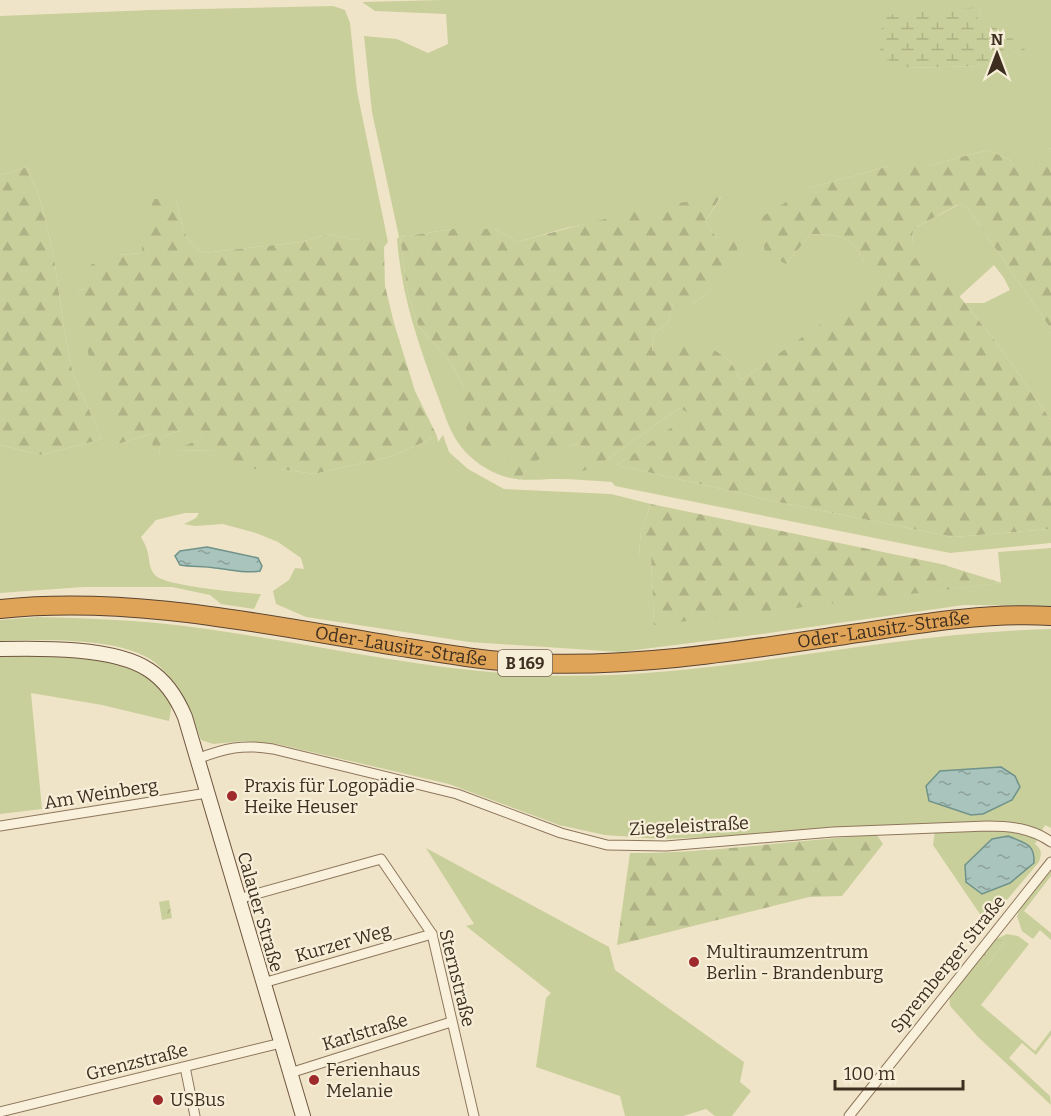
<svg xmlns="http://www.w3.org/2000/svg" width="1051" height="1116" viewBox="0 0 1051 1116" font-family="Bitter,serif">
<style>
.grass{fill:#c9cf9b;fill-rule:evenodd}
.forest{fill:url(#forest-firs)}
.wetland{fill:url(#wetland-marsh)}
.park{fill:url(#park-crowns)}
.water{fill:url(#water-ripples);stroke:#6f938a;stroke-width:1.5}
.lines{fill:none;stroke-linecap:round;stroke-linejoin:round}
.street-casing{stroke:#8d765c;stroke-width:11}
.secondary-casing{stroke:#6f573f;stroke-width:16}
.highway-casing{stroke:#5b4430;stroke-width:20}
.street{stroke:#faf1dc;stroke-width:9}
.secondary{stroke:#faf1dc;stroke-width:14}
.highway{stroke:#e0a458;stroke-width:18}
.poi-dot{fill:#9e2a2b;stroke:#f7eed8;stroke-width:2}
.labels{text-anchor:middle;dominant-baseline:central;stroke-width:4.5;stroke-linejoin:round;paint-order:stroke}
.shield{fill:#f7eed8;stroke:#756857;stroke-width:1.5}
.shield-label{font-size:16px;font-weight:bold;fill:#3d2e20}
.street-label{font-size:18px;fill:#3d2e20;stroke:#f7eed8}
.poi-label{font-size:18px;fill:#3d2e20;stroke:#f7eed8;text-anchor:start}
</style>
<defs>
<pattern id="forest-firs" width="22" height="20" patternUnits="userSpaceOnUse" patternTransform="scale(1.5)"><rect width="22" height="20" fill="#c9cf9b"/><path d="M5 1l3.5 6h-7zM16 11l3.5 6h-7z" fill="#aeb285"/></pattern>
<pattern id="wetland-marsh" width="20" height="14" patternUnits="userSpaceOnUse" patternTransform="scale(1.5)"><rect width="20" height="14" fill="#c9cf9b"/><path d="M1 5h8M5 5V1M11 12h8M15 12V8" fill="none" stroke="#aeb285"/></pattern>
<pattern id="park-crowns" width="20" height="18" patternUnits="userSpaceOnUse" patternTransform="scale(1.5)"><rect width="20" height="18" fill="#c9cf9b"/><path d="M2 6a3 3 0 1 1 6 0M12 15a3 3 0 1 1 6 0" fill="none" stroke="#aeb285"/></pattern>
<pattern id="water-ripples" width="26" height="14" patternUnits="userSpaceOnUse" patternTransform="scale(1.5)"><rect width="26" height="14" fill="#a9c4bc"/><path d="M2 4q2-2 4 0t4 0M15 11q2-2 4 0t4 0" fill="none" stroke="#8ba098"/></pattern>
</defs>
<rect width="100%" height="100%" fill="#f0e4c8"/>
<!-- grass -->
<g class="grass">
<path d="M441 0H1051V148L1018 174 1010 160 988 150 927 166H889L809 188 786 264 811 234C839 235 851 235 864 262L900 253 912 244 913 229 958 205 967 207 1051 329V420L996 342 965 303H984L1010 290 1004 278 994 265 959 297 924 253 741 380 730 361 716 351H652L654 333 668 323 673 304H692L704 296 718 279 717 238 705 222 721 197 566 228 518 242 495 229H453L400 237 408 295 419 327 449 360 464 387V419L509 450 519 480 532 463 549 452 576 444 586 448 598 466 679 408 692 414 617 465 778 502 953 537 1051 529V543L950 553 615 486 612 482C594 481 576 479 557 479 539 479 520 482 503 476 487 471 472 460 462 448 449 432 444 412 437 394 418 344 401 293 397 239L399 237 372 112 364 36 397 39 428 53 448 44 446 14 375 11 362 2ZM981 7 978 19 1025 49 981 66 910 68Z"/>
<path d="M333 6 345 10 350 23 357 91 388 242 384 247 374 236 354 240 329 234 301 242 203 253C183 242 181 220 176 199L142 231V253L118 255 86 290 78 289 118 444 153 433 159 456 162 437 182 430H203L201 439 176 450 217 451 280 469 314 474 393 456 437 436 438 442 443 435 449 452 468 469 504 489 611 494 651 504 641 530 639 556 651 555 654 624 1001 583 998 552 1051 548V606L964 605 762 634 620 652 469 642 306 617 276 604 273 591 289 580 295 568 304 569 301 558 278 542 256 533 223 524 195 526 184 524 196 518 199 513H185L156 520 141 537C143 541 146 545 147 550 150 558 148 569 156 576 167 586 243 593 261 594L254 609 221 604 210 595 172 587H84L0 593V445L42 455 102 439 73 374 64 329 54 258 42 205 27 167 0 175V16L151 10Z"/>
<path d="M37 617C87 618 136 620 185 626 301 641 414 669 531 675 706 683 876 633 1051 629V828L1045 825 1035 844C1042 850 1042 853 1039 862L995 914 988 926 933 845 935 831 972 827 660 839 605 835 559 825 449 784 277 744 244 741 213 744 201 740C194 721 188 701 176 685 170 677 160 665 150 659 113 637 43 640 0 641V620Z"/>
<path d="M0 654C41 653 109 653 145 674 157 681 164 693 172 704L169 721 102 705 31 693 42 809 0 814Z"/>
<path d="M426 848 609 947 615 970 744 1062 740 1082 751 1091 732 1116H715L706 1109 683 1116H625L620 1096 536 1067 546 998 551 993 466 926 474 924Z"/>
<path d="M1051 870V876L1024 911 1051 933V940L1040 930 1033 939 1022 931 1017 916 1021 907Z"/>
<path d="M1007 934 1018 936 1029 944 981 1005 1035 1051 1051 1030V1035L1036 1055 1022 1043 1009 1058 1050 1096 1051 1105 978 1037 950 1006C947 989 965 976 978 969L979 965H987L1005 942 992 941Z"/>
</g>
<!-- forest -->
<g class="forest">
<path d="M1051 148V329L967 207 957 205 913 229 912 244 884 268 864 262C851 235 839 235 811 234L786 264 765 253 760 218 809 188 889 166H927L988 150 1010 160 1018 173Z"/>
<path d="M27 167 42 205 54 258 64 329 73 374 102 439 42 455 0 445V175Z"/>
<path d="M721 196 705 222 717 238 740 235 735 262 704 296 692 304H673L668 323 654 333 652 351 692 341 716 351 730 361 741 380 924 252 996 342 1051 420V529L953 537 778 502 617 465 691 414 679 408 598 466 580 472 579 458 586 448 576 444C548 453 537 456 519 480L506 470 508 450 472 453 464 419V387L449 360 419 327 408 295 400 237 453 229H495L518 242C584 223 653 206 721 196Z"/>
<path d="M154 199H176C181 220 183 242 203 253L301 242 329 234 354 240 374 235 384 247 385 286 394 323 415 391 437 436 393 456 314 474 280 469H240L230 456 217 451 174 450 201 439 202 430H182L162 437 159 456 152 453 153 433 118 444 91 371 78 289 86 290 90 265 118 255 142 253V231Z"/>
<path d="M651 504 941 564 1002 583 654 625 651 556H639L641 530Z"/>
<path d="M877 835 883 844 842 896 809 897 617 945 630 853C712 853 795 840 877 835Z"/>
<path d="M1002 940 1005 942 987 965H979L980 973 974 978 967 980 965 976 992 941Z"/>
</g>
<!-- wetland -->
<path class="wetland" d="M981 7 978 19 1002 31 1026 49 981 66 910 68 880 57 881 32 885 15Z"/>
<!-- park -->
<path class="park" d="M169 900 172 918 162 920 159 902Z"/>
<!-- water -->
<g class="water">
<path d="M207 547 258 558 262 566 260 571C245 574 230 569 215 568 203 566 192 567 180 565L175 556 180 551Z"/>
<path d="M1001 767 1015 776 1020 787 1012 800 983 814 971 815 929 801 926 786 940 771Z"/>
<path d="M1008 836C1024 843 1035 843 1034 863L1010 883 982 894 966 882 965 865 992 839Z"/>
</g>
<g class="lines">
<defs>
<g id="street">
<path d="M197 759C225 748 243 744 273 749L457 794 561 833 607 845 666 846 833 832 987 826C1009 826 1032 828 1051 842"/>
<path d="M0 826 207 793"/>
<path d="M238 899 381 859 432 934 474 1116"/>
<path d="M263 983 432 934"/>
<path d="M185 1067 195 1116"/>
<path d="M290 1073 451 1022"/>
<path d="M0 1112 281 1043"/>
<path d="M849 1116 1051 862"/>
</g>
<path id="secondary" d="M0 649C40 648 115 647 149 670 166 681 177 698 185 717L303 1116"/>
<g id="highway">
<path id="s1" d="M0 609C132 595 266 625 396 646 439 653 484 661 528 663 635 668 739 651 845 635 913 625 982 612 1051 616"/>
</g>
</defs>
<!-- street casing -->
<use href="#street" class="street-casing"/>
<!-- secondary casing -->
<use href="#secondary" class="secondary-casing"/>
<!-- highway casing -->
<use href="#highway" class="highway-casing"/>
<!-- street -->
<use href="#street" class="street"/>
<!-- secondary -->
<use href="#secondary" class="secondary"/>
<!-- highway -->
<use href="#highway" class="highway"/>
</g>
<!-- markers -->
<g class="poi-dot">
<circle cx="232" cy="796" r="6"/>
<circle cx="694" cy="962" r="6"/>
<circle cx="314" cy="1080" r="6"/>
<circle cx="158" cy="1100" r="6"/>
</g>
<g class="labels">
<!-- shield labels -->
<rect class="shield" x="498" y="650" width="54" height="26" rx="4.5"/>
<g class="shield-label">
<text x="525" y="663">B 169</text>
</g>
<!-- street labels -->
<g class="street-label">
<text stroke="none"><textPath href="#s1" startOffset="890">Oder-Lausitz-Straße</textPath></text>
<text stroke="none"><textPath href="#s1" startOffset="404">Oder-Lausitz-Straße</textPath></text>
<text transform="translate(101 794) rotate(-9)">Am Weinberg</text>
<text transform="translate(689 826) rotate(-3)">Ziegeleistraße</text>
<text transform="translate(260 912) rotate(74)">Calauer Straße</text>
<text transform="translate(343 943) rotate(-16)">Kurzer Weg</text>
<text transform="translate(948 964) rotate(-51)">Spremberger Straße</text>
<text transform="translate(457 978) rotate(76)">Sternstraße</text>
<text transform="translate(365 1032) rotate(-17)">Karlstraße</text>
<text transform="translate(137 1062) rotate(-14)">Grenzstraße</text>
</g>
<!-- poi labels -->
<g class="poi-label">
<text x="244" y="786">Praxis für Logopädie<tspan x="244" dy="21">Heike Heuser</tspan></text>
<text x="706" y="952">Multiraumzentrum<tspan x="706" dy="21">Berlin - Brandenburg</tspan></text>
<text x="326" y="1070">Ferienhaus<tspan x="326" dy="21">Melanie</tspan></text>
<text x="170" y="1100">USBus</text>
</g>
</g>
<!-- north arrow -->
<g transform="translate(997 54)" stroke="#f7eed8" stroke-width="4.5" paint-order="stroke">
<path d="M0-4.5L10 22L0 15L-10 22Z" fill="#3d2e20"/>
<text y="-9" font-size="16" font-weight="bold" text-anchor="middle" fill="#3d2e20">N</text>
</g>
<!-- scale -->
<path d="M835 1080v9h128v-9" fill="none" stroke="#3d2e20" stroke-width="3"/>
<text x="844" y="1080" font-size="18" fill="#3d2e20" stroke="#f7eed8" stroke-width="4.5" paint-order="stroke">100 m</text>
</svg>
